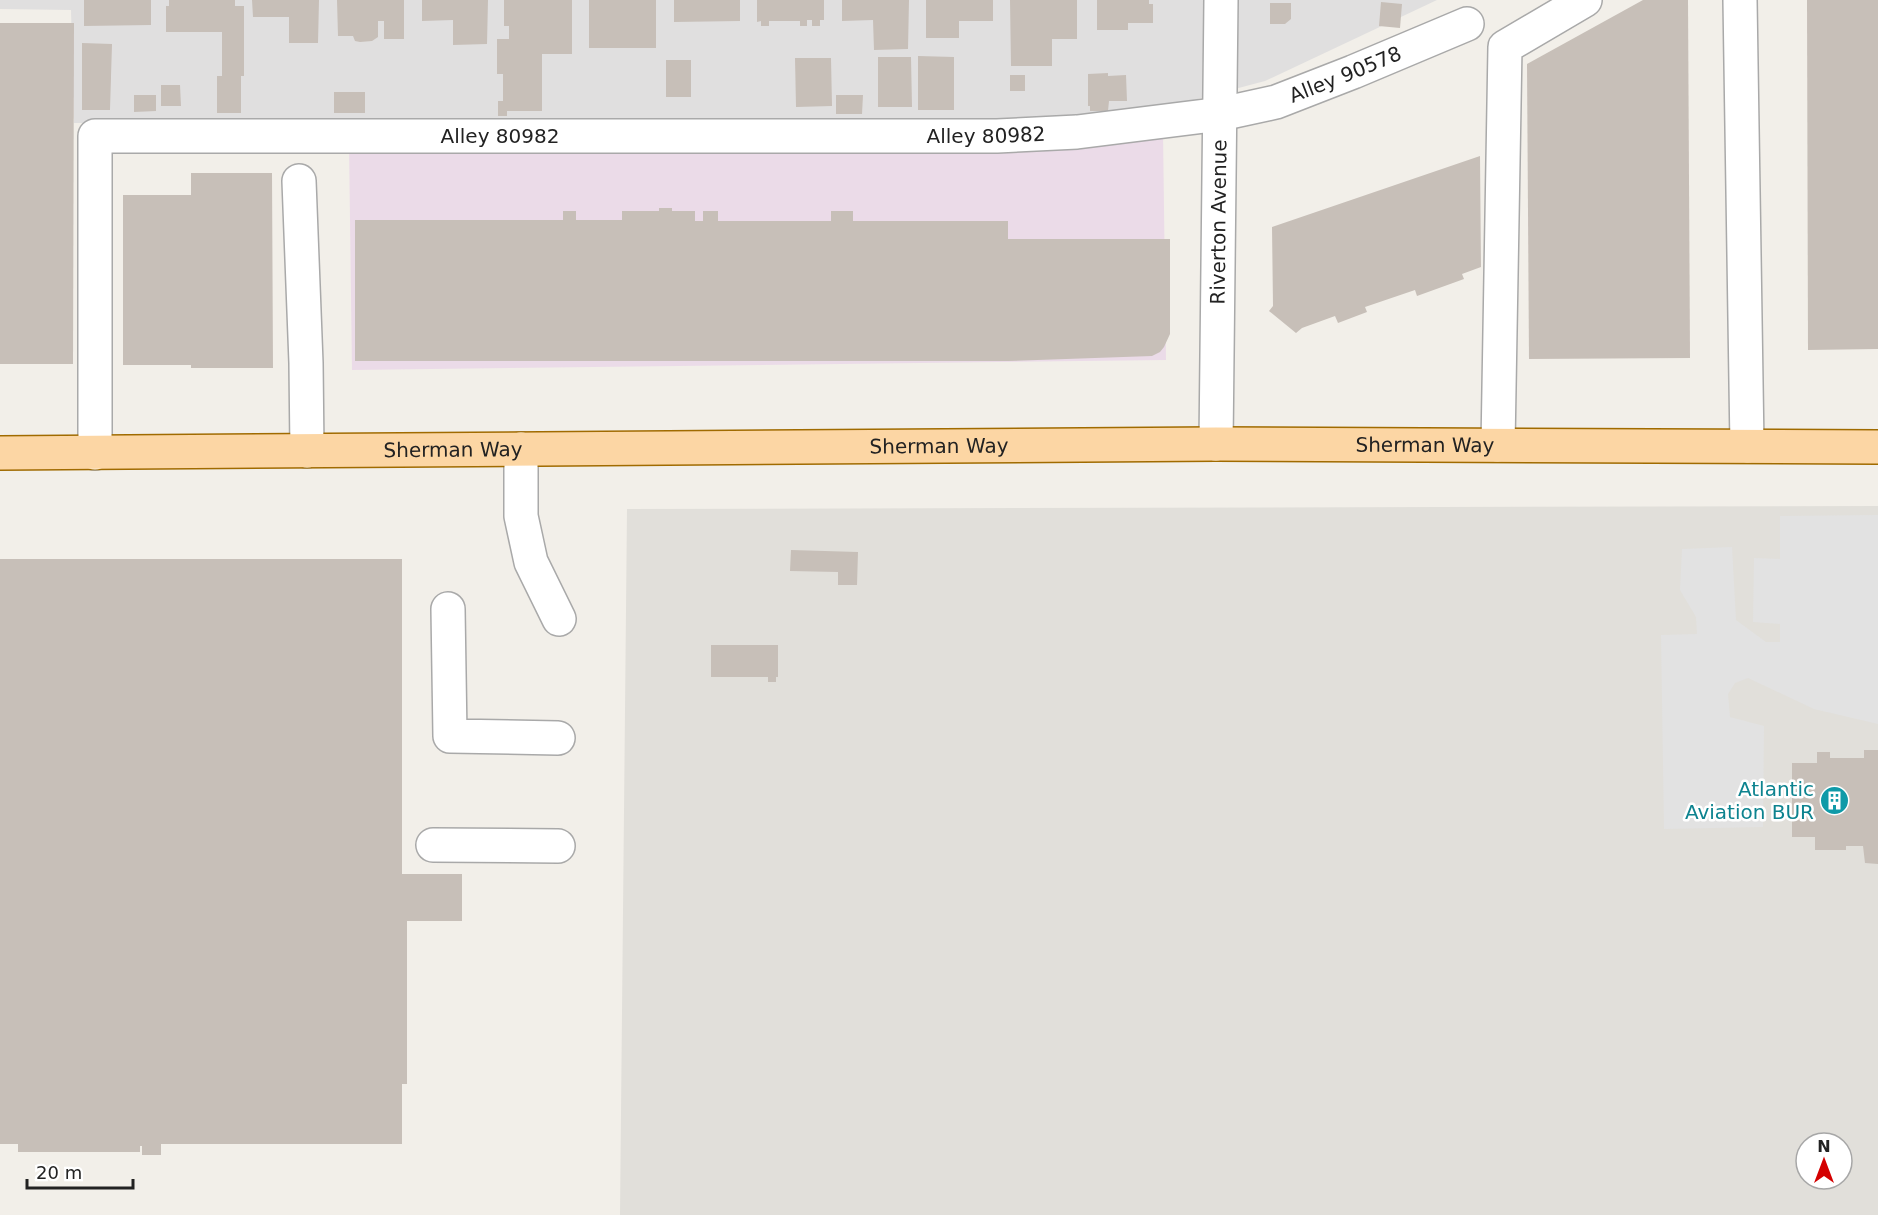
<svg xmlns="http://www.w3.org/2000/svg" width="1878" height="1215" viewBox="0 0 1878 1215" font-family="'DejaVu Sans',sans-serif">
<style>
.residential{fill:#e0dfdf}
.industrial{fill:#ebdbe8}
.airport{fill:#e1dfda;fill-rule:evenodd}
.parking{fill:#e2e2e2}
.building{fill:#c7bfb8}
.lines{fill:none;stroke-linecap:round;stroke-linejoin:round}
.minor-casing{stroke:#a9a9a9;stroke-width:36}
.major-casing{stroke:#a06b00;stroke-width:36}
.minor{stroke:#fff;stroke-width:33}
.major{stroke:#fcd6a4;stroke-width:33}
.labels{text-anchor:middle;dominant-baseline:central;stroke-width:5;stroke-linejoin:round;paint-order:stroke}
.street-label{font-size:20px;fill:#222;stroke:#fff}
.culture-label{font-size:20px;fill:#0d838f;stroke:#fff;text-anchor:end}
</style>
<rect width="100%" height="100%" fill="#f2efe9"/>
<!-- residential -->
<path class="residential" d="M0 0H1437L1265 81 1163 108 1083 120 74 123 71 10 0 9Z"/>
<!-- industrial -->
<path class="industrial" d="M1163 132 1166 360 352 370 349 144Z"/>
<!-- airport -->
<path class="airport" d="M1878 506V1215H620L627 509ZM1806 1143H1842V1179H1806Z"/>
<!-- parking -->
<path class="parking" d="M1878 515V724L1814 709 1748 678 1735 683 1728 694 1730 717 1764 726 1763 827 1664 829 1661 635 1697 634 1696 617 1680 590 1682 549 1732 547 1736 620 1766 642H1780V624L1753 622 1754 558 1780 559V516Z"/>
<!-- building -->
<g class="building">
<path d="M84 0H151V25L84 26Z"/>
<path d="M169 0H235V6H244V76H241V113H217V76H222V32H166V6H169Z"/>
<path d="M252 0H319L318 43H289V17H253Z"/>
<path d="M337 0H404V39H384V21H378V37L372 41 360 42 355 41 353 36H338Z"/>
<path d="M422 0H488L487 44 453 45V20L422 21Z"/>
<path d="M504 0H572V54H542V111H507V116H498V101H503V74H497V39H509V26H504Z"/>
<rect x="589" y="0" width="67" height="48"/>
<path d="M674 0H740V21L674 22Z"/>
<path d="M757 0H824V20H820V26H812V20H807V26H800V21H769V26H761V21L757 22Z"/>
<path d="M842 0H909L908 49 874 50 873 20 842 21Z"/>
<path d="M926 0H993V21H959V38H926Z"/>
<path d="M1010 0H1077V39H1052V66H1011Z"/>
<path d="M1097 0H1149V4H1153V23H1128V30H1097Z"/>
<path d="M1643 0H1688L1690 358 1529 359 1527 64Z"/>
<path d="M1807 0H1878V349L1808 350Z"/>
<path d="M1381 2 1402 4 1400 28 1379 26Z"/>
<path d="M1270 3H1291V19L1285 24H1270Z"/>
<path d="M0 23H74L73 364H0Z"/>
<path d="M82 43 112 44 110 110H82Z"/>
<path d="M918 56 954 57V110H918Z"/>
<path d="M878 57H911L912 107H878Z"/>
<path d="M795 58H831L832 106 796 107Z"/>
<rect x="666" y="60" width="25" height="37"/>
<path d="M1108 73V76L1126 75 1127 101H1109L1108 111H1090V106H1088V74Z"/>
<rect x="1010" y="75" width="15" height="16"/>
<path d="M161 85H180L181 106H161Z"/>
<rect x="334" y="92" width="31" height="21"/>
<path d="M134 95H156V111L134 112Z"/>
<path d="M836 95H863L862 114H836Z"/>
<path d="M1480 156 1481 267 1462 274 1464 279 1417 296 1415 290 1365 307 1367 312 1338 323 1335 316 1302 328 1296 333 1269 311 1273 306 1272 227Z"/>
<path d="M191 173H272L273 368H191V365H123V195H191Z"/>
<path d="M659 208H672V211H695V221H703V211H718V221H831V211H853V221H1008V239H1170V334L1164 347 1160 352 1152 356 1008 361H355V220H563V211H576V220H622V211H659Z"/>
<path d="M791 550 858 552 857 585H838V572L790 571Z"/>
<path d="M0 559H402V874H462V921H407V1084H402V1144H161V1155H142V1146H140V1152H18V1144H0Z"/>
<path d="M711 645H778V677H776V682H768V677H711Z"/>
<path d="M1864 750H1878V864L1865 863 1863 846H1846V850H1815V837H1792V763H1817V752H1830V758H1864Z"/>
</g>
<g class="lines">
<defs>
<g id="minor">
<path d="M1740 0 1747 446"/>
<path d="M299 181 306 363 307 451"/>
<path id="s1" d="M1216 444 1221 0"/>
<path d="M1498 445 1505 47 1585 0"/>
<path d="M521 449V516L531 562 559 619"/>
<path id="s2" d="M95 453V136H997L1077 132 1221 114 1276 102 1353 72 1467 24"/>
<path d="M448 609 450 736 558 738"/>
<path d="M433 845 558 846"/>
</g>
<g id="major">
<path id="s3" d="M0 453 1216 444 1878 447"/>
</g>
</defs>
<!-- minor casing -->
<use href="#minor" class="minor-casing"/>
<!-- major casing -->
<use href="#major" class="major-casing"/>
<!-- minor -->
<use href="#minor" class="minor"/>
<!-- major -->
<use href="#major" class="major"/>
</g>
<!-- icons -->
<defs>
<symbol id="building-disc" viewBox="-11 -11 22 22"><circle r="9.5" fill="#0f9aa8" stroke="#fff"/><path d="M-4-6H4V6H1V3H-1V6H-4ZM-2.5-4.3h1.7v1.8h-1.7ZM.8-4.3h1.7v1.8H.8ZM-2.5-1h1.7V.8h-1.7ZM.8-1h1.7V.8H.8Z" fill="#fff"/></symbol>
</defs>
<g fill-rule="evenodd">
<use href="#building-disc" x="1818" y="784" width="33" height="33"/>
</g>
<g class="labels">
<!-- street labels -->
<g class="street-label">
<text stroke="none"><textPath href="#s2" startOffset="1575">Alley 90578</textPath></text>
<text stroke="none"><textPath href="#s2" startOffset="1208">Alley 80982</textPath></text>
<text stroke="none"><textPath href="#s2" startOffset="722">Alley 80982</textPath></text>
<text stroke="none"><textPath href="#s1" startOffset="222">Riverton Avenue</textPath></text>
<text stroke="none"><textPath href="#s3" startOffset="1425">Sherman Way</textPath></text>
<text stroke="none"><textPath href="#s3" startOffset="939">Sherman Way</textPath></text>
<text stroke="none"><textPath href="#s3" startOffset="453">Sherman Way</textPath></text>
</g>
<!-- culture labels -->
<g class="culture-label">
<text x="1814" y="789">Atlantic<tspan x="1814" dy="23">Aviation BUR</tspan></text>
</g>
</g>
<!-- north arrow -->
<g transform="translate(1824 1161)"><circle r="28" fill="#ffffff" stroke="#a7a7a7" stroke-width="1.5"/>
<path d="M0-4.5L10 22L0 15L-10 22Z" fill="#d40000"/>
<text y="-9" font-size="16" font-weight="bold" text-anchor="middle" fill="#222222">N</text>
</g>
<!-- scale -->
<path d="M27 1179v9h106v-9" fill="none" stroke="#222222" stroke-width="3"/>
<text x="36" y="1179" font-size="18" fill="#222222" stroke="#ffffff" stroke-width="4.5" paint-order="stroke">20 m</text>
</svg>
